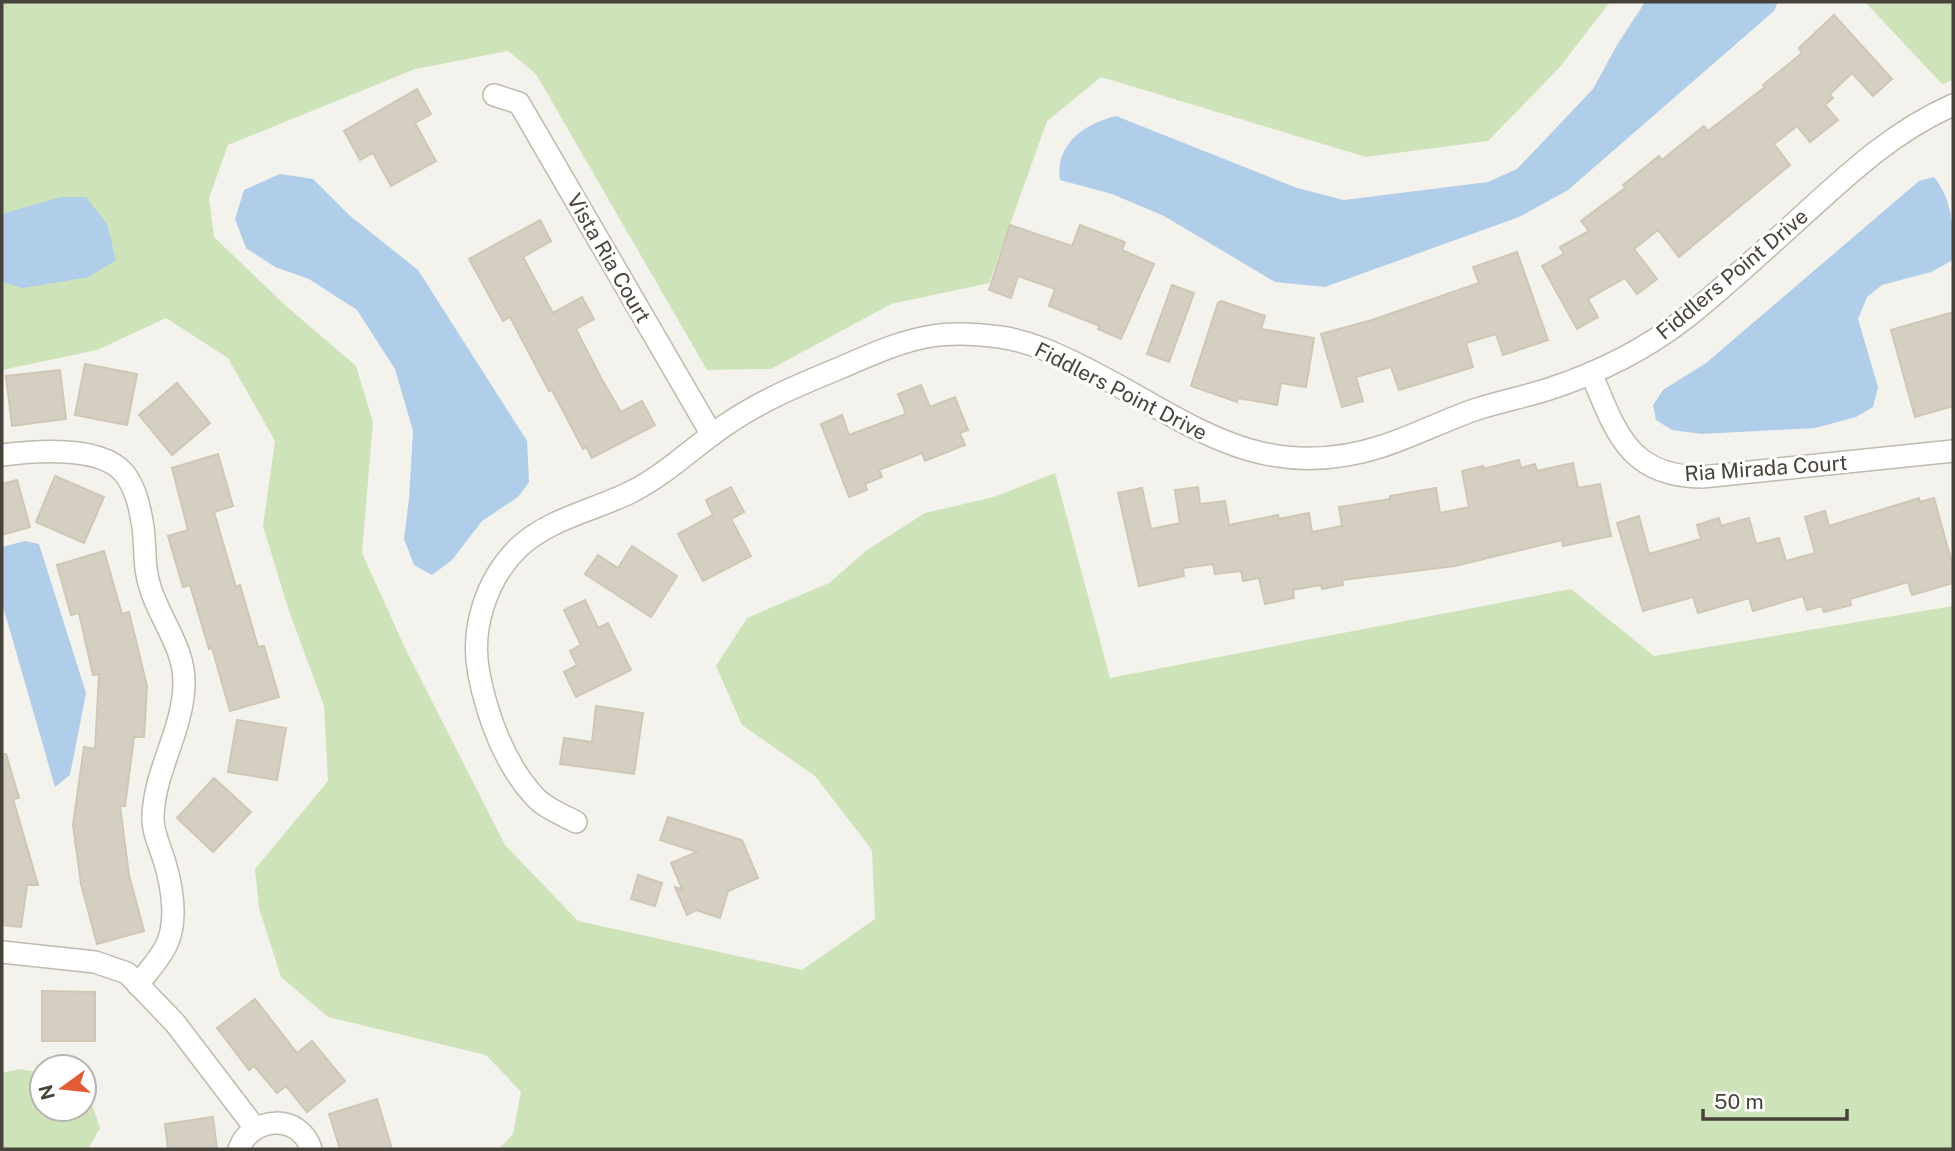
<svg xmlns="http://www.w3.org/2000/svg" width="1955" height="1151" viewBox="0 0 1955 1151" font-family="'Public Sans',sans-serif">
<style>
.green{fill:#cee3ba}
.water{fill:#b0cee9}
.building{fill:#d5cfc3;stroke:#cfc7b6;stroke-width:2}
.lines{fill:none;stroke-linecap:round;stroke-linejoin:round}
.street-casing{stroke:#bfbaaf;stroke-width:24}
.street{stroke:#fff;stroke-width:21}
.labels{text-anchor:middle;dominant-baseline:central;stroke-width:6;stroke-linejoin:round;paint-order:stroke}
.street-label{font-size:21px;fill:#48433a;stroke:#fff}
</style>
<rect width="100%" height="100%" fill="#f4f2ec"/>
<!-- green -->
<g class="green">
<path d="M2 2H1610L1559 68 1488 141 1366 157 1101 77 1047 121 989 283 891 304 771 369 707 370 536 74 508 51 415 69 228 145 209 198 214 237 286 306 356 366 373 422 362 553 405 648 505 845 578 921 802 970 875 919 872 850 815 776 742 725 716 666 747 618 829 583 867 550 925 513 994 497 1055 473 1110 678 1571 589 1654 656 1953 606V1149H499L513 1134 521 1092 486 1055 328 1017 281 977 259 908 255 869 328 781 324 706 288 608 263 526 275 441 228 358 166 318 97 350 2 370Z"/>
<path d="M1865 2H1953V80L1942 84Z"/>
<path d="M19 1069 42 1073V1109H84V1081L100 1128 88 1149H2V1073Z"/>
</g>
<!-- water -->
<g class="water">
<path d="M1645 2H1778L1774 11 1568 190 1519 217 1325 287 1275 282 1164 216 1112 194 1060 180C1055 144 1084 124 1116 116L1297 188 1344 200 1488 182 1517 169 1593 89 1617 45Z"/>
<path d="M280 174 313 179 349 215 418 270 527 441 529 482 518 497 482 521 452 560 432 575 414 565 404 539 409 499 413 431 395 369 357 310 309 279 275 267 246 248 235 219 244 190Z"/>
<path d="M1934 177C1954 202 1953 230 1953 260L1931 272 1882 285 1867 297 1858 319 1878 387 1873 407 1856 417 1815 428 1702 434 1672 430 1656 420 1653 405 1663 390 1706 363 1919 181Z"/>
<path d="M61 197H86L107 224 116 260 89 277 23 288 2 282V214Z"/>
<path d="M25 541 39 544 86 693 70 775 55 787 2 603V547Z"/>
</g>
<!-- building -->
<g class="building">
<path d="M1834 15 1892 79 1873 96 1852 73 1830 94 1833 98 1825 105 1838 120 1810 142 1797 126 1774 144 1790 165 1679 257 1658 230 1634 249 1657 279 1637 294 1625 278 1588 299 1598 317 1577 329 1542 266 1564 254 1560 247 1589 231 1581 221 1625 188 1623 185 1659 156 1662 160 1704 126 1708 131 1765 87 1763 85 1802 53 1799 48Z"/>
<path d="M417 89 431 114 415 123 436 161 391 186 373 153 360 160 344 131Z"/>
<path d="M540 220 551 241 523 257 553 313 582 297 594 319 576 329 601 378 621 412 642 401 655 425 592 458 586 447 583 449 552 390 549 391 510 317 503 321 469 259Z"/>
<path d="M1010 225 1072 246 1080 225 1125 242 1122 250 1154 264 1121 339 1098 329 1100 326 1049 306 1055 289 1018 276 1011 298 989 290Z"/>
<path d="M1517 252 1548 340 1503 355 1496 334 1466 343 1473 367 1399 390 1391 367 1356 377 1363 401 1342 407 1321 334 1372 320 1479 283 1473 267Z"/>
<path d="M1172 285 1194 293 1169 362 1147 354Z"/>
<path d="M1221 301 1265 316 1261 329 1314 338 1306 387 1281 383 1277 405 1238 398 1237 402 1191 386 1218 303Z"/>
<path d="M1953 312V406L1915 417 1891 330Z"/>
<path d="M85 364 137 374 127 425 75 415Z"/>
<path d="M60 370 66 419 12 426 6 376Z"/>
<path d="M177 383 210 423 172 455 139 415Z"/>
<path d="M921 385 930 407 955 397 968 430 960 433 965 445 925 461 922 453 879 470 882 477 865 484 867 490 849 497 821 424 842 415 849 435 906 414 898 394Z"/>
<path d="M218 454 233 506 214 512 236 587 240 585 258 647 264 646 279 697 230 711 212 648 209 649 190 585 183 587 168 536 188 530 172 468Z"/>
<path d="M1519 460 1521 468 1535 464 1537 471 1573 463 1578 488 1600 484 1611 536 1563 546 1562 540 1455 566 1342 580 1343 585 1322 589 1321 585 1293 590 1294 598 1265 604 1259 578 1243 581 1241 571 1215 574 1213 564 1183 568 1184 576 1139 586 1118 493 1142 488 1151 529 1180 523 1175 490 1198 487 1200 504 1225 501 1229 525 1278 515 1279 519 1309 513 1312 532 1342 526 1339 507 1390 499V496L1436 488 1440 513 1469 507 1462 471 1483 466V469Z"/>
<path d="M55 476 104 497 84 543 36 522Z"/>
<path d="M17 480 30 527 2 535V484Z"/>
<path d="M731 487 744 512 731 519 751 556 703 581 678 534 713 515 706 500Z"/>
<path d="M1919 498 1920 502 1934 498 1953 567V583L1912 595 1908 582 1850 599 1851 605 1824 612 1822 606 1807 610 1803 596 1753 611 1749 598 1698 613 1693 597 1643 611 1617 523 1639 516 1649 554 1701 539 1697 525 1719 518 1721 526 1749 518 1756 544 1779 538 1786 561 1815 553 1805 517 1825 511 1829 526Z"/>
<path d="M632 546 677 576 651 617 585 574 598 555 618 568Z"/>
<path d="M104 551 122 614 129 612 147 686 144 737H134L125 806H120L129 875 144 931 97 944 81 884 73 825 84 747 95 749 99 674 93 675 79 613 71 615 57 565Z"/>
<path d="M585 600 598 628 608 623 631 670 576 697 564 672 577 665 570 651 581 645 564 610Z"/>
<path d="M596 706 643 713 634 774 560 764 564 738 592 742Z"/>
<path d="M237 720 286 728 277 780 228 772Z"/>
<path d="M2 754H6L19 798 13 799 38 885H27L21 927 2 925Z"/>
<path d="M214 778 251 812 213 852 177 818Z"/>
<path d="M668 817 742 840 758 878 728 891 720 918 696 910 687 915 675 887 682 889 671 863 697 852 660 840Z"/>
<path d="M638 875 662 883 655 906 631 899Z"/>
<path d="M42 991 95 992V1041H42Z"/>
<path d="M255 999 297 1053 312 1041 345 1081 307 1112 286 1086 277 1093 254 1066 249 1070 217 1028Z"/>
<path d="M377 1099 392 1149H340L329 1114Z"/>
<path d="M213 1117 217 1149H168L165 1124Z"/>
</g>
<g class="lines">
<defs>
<g id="street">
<path d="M494 95 519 103 712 435"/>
<path d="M1591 373C1616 432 1628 476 1702 477L1953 451"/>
<path d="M2 455C33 451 101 445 124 473 136 488 140 508 143 527 146 549 143 568 151 590 161 621 185 649 184 684 183 731 154 771 153 817 152 831 161 849 165 863 172 887 178 922 166 946 159 960 147 972 138 985"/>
<path d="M576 822C563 815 545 808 535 797 505 765 487 716 479 674 470 629 486 580 518 548 550 518 593 511 631 492 667 474 694 446 727 424 762 400 801 384 840 368 870 355 900 341 932 336 955 332 978 334 1000 337 1029 341 1057 354 1083 367 1187 419 1257 487 1383 446 1413 436 1443 421 1474 410 1498 402 1524 397 1549 389 1598 373 1646 349 1687 317 1722 289 1756 258 1790 227 1841 181 1889 133 1953 105"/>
<path d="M2 952 95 962 127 973 175 1023 255 1128"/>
<path d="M239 1149C251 1116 300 1113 311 1149"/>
</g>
</defs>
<!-- street casing -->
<use href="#street" class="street-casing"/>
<!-- street -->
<use href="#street" class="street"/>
</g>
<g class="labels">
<!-- street labels -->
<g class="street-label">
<text transform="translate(609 258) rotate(60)">Vista Ria Court</text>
<text transform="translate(1732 274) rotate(-40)">Fiddlers Point Drive</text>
<text transform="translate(1121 391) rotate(27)">Fiddlers Point Drive</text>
<text transform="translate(1766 468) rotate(-4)">Ria Mirada Court</text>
</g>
</g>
<!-- border -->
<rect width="1955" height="1151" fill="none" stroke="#48433a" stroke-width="7"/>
<!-- north arrow -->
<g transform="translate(63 1088) rotate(255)"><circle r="33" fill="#ffffff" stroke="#b6b4b0" stroke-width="2"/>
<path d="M0-5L12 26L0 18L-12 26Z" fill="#e25b35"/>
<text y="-10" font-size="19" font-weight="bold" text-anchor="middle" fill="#48433a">N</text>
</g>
<!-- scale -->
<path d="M1703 1109v10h144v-10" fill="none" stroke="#48433a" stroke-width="3.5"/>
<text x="1714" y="1109" font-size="21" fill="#48433a" stroke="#ffffff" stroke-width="5" paint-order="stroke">50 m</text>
</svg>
